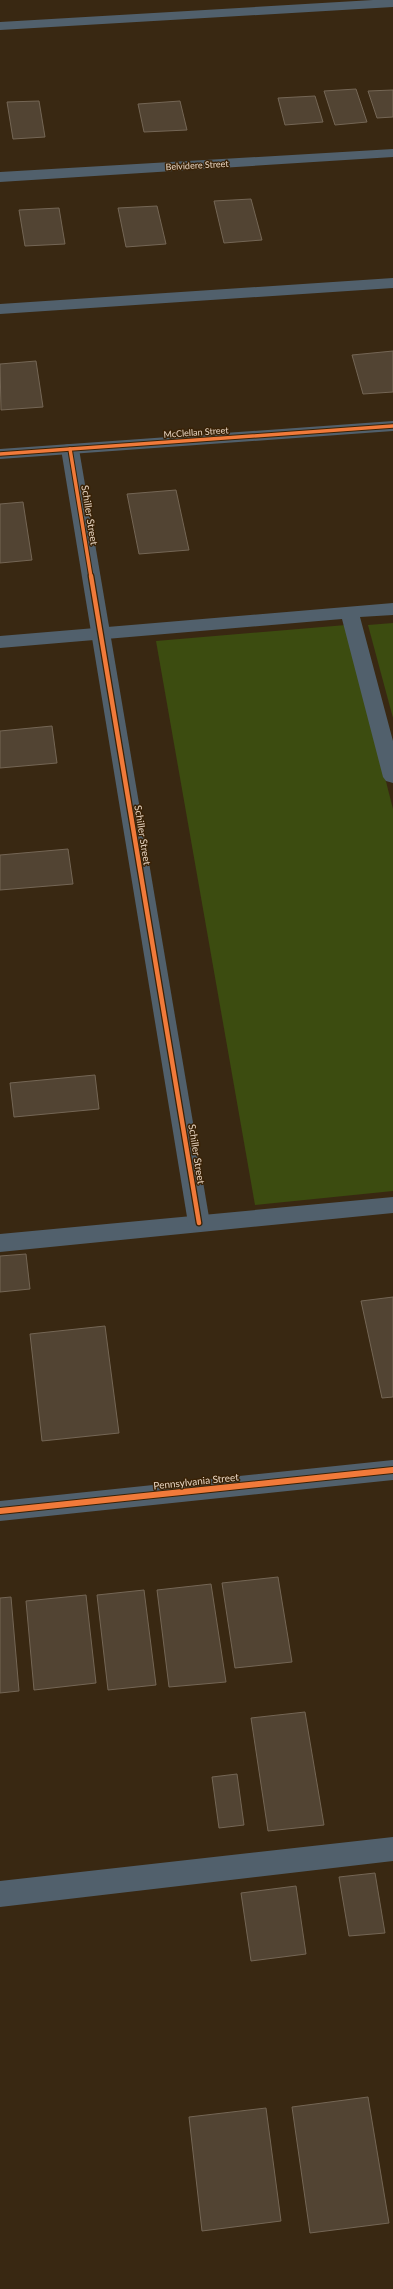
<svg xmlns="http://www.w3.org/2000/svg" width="393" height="2289" viewBox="0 0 393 2289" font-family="Lato,sans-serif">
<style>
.green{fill:#3c4c10}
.building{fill:#524433;stroke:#746655}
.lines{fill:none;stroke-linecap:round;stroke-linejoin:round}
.service{fill:#51606c;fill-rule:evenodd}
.minor{fill:#51606c;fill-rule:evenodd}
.tertiary{fill:#51606c;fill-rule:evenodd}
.cycleway-far2-casing{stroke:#392206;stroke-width:5.5}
.cycleway-far1-casing{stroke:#392206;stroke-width:7}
.cycleway-casing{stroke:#392206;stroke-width:8}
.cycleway-far2{stroke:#f17a3a;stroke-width:3.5}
.cycleway-far1{stroke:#f17a3a;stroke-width:4.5}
.cycleway{stroke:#f17a3a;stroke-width:6}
.labels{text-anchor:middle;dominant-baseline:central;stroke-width:3;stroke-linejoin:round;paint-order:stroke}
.far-street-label{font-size:9px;fill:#e8d5c2;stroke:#392206}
.street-label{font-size:10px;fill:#e8d5c2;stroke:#392206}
</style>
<rect width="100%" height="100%" fill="#392812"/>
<!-- green -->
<g class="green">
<path d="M393 623V718L368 625Z"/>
<path d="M346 625 393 809V1191L255 1205 156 641Z"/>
</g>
<!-- building -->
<g class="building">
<path d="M356 89 367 122 335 125 324 91Z"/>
<path d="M393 90V117L377 118 368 91Z"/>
<path d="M315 96 323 122 285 125 278 98Z"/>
<path d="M39 101 45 137 13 139 7 102Z"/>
<path d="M180 101 187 130 144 132 138 104Z"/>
<path d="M251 199 262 240 224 243 214 201Z"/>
<path d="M157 206 166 244 126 247 118 208Z"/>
<path d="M59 208 65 244 25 246 19 210Z"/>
<path d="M393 351V392L363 394 352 355Z"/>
<path d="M36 361 43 407 1 410 0 364Z"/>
<path d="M176 490 189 550 139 554 127 494Z"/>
<path d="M23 502 32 560 0 563V504Z"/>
<path d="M52 726 57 763 0 768V731Z"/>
<path d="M68 849 73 884 0 890V855Z"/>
<path d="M95 1075 99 1109 14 1117 10 1083Z"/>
<path d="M26 1254 30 1289 0 1292V1256Z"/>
<path d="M393 1297V1397L382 1398 361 1301Z"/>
<path d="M105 1326 119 1433 42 1441 30 1334Z"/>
<path d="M278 1577 292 1662 235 1668 222 1583Z"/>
<path d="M211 1584 226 1682 169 1687 157 1590Z"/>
<path d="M144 1590 156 1685 108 1690 97 1595Z"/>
<path d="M86 1595 96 1683 34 1690 26 1601Z"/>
<path d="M11 1597 19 1691 0 1693V1598Z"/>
<path d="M305 1712 324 1825 268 1831 251 1718Z"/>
<path d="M237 1774 244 1825 219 1828 212 1777Z"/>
<path d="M375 1873 385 1933 349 1936 339 1877Z"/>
<path d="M296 1886 306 1954 251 1961 241 1893Z"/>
<path d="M368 2097 389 2223 310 2233 292 2107Z"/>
<path d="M266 2108 281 2221 202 2231 189 2117Z"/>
</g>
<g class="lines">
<!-- service -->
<g class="service">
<path d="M373 0H393V7L0 30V22Z"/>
<path d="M393 278V288L0 314V304Z"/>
<path d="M393 603V615L360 617 393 741V783L386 781 383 777 342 619 0 648V636Z"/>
<path d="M393 1197V1213L0 1252V1234Z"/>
<path d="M393 1837V1861L0 1907V1881Z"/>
</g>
<!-- minor -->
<g class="minor">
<path d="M393 149V157L0 182V172Z"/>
<path d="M70 444 76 445 79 449 210 1223 207 1229 199 1232 191 1229 188 1223 61 449 64 445Z"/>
<path d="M393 1460V1480L0 1521V1501Z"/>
</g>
<!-- tertiary -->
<path class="tertiary" d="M393 421V431L0 459V449Z"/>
<defs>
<g id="cycleway-far2">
<path d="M70 449 91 577"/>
<path d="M0 454 393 426"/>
</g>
<path id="cycleway-far1" d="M91 576 199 1223"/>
<path id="cycleway" d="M0 1511 393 1470"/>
</defs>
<!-- cycleway-far2 casing -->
<use href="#cycleway-far2" class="cycleway-far2-casing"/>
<!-- cycleway-far1 casing -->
<use href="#cycleway-far1" class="cycleway-far1-casing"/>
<!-- cycleway casing -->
<use href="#cycleway" class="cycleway-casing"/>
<!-- cycleway-far2 -->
<use href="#cycleway-far2" class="cycleway-far2"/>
<!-- cycleway-far1 -->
<use href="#cycleway-far1" class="cycleway-far1"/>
<!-- cycleway -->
<use href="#cycleway" class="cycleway"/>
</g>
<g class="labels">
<!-- far-street labels -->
<g class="far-street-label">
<text transform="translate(197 165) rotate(-3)">Belvidere Street</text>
<text transform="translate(196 432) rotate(-4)">McClellan Street</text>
</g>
<!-- street labels -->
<g class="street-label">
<text transform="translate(90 515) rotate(81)">Schiller Street</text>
<text transform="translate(143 835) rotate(81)">Schiller Street</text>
<text transform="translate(197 1154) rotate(81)">Schiller Street</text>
<text transform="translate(196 1481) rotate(-6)">Pennsylvania Street</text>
</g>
</g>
</svg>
